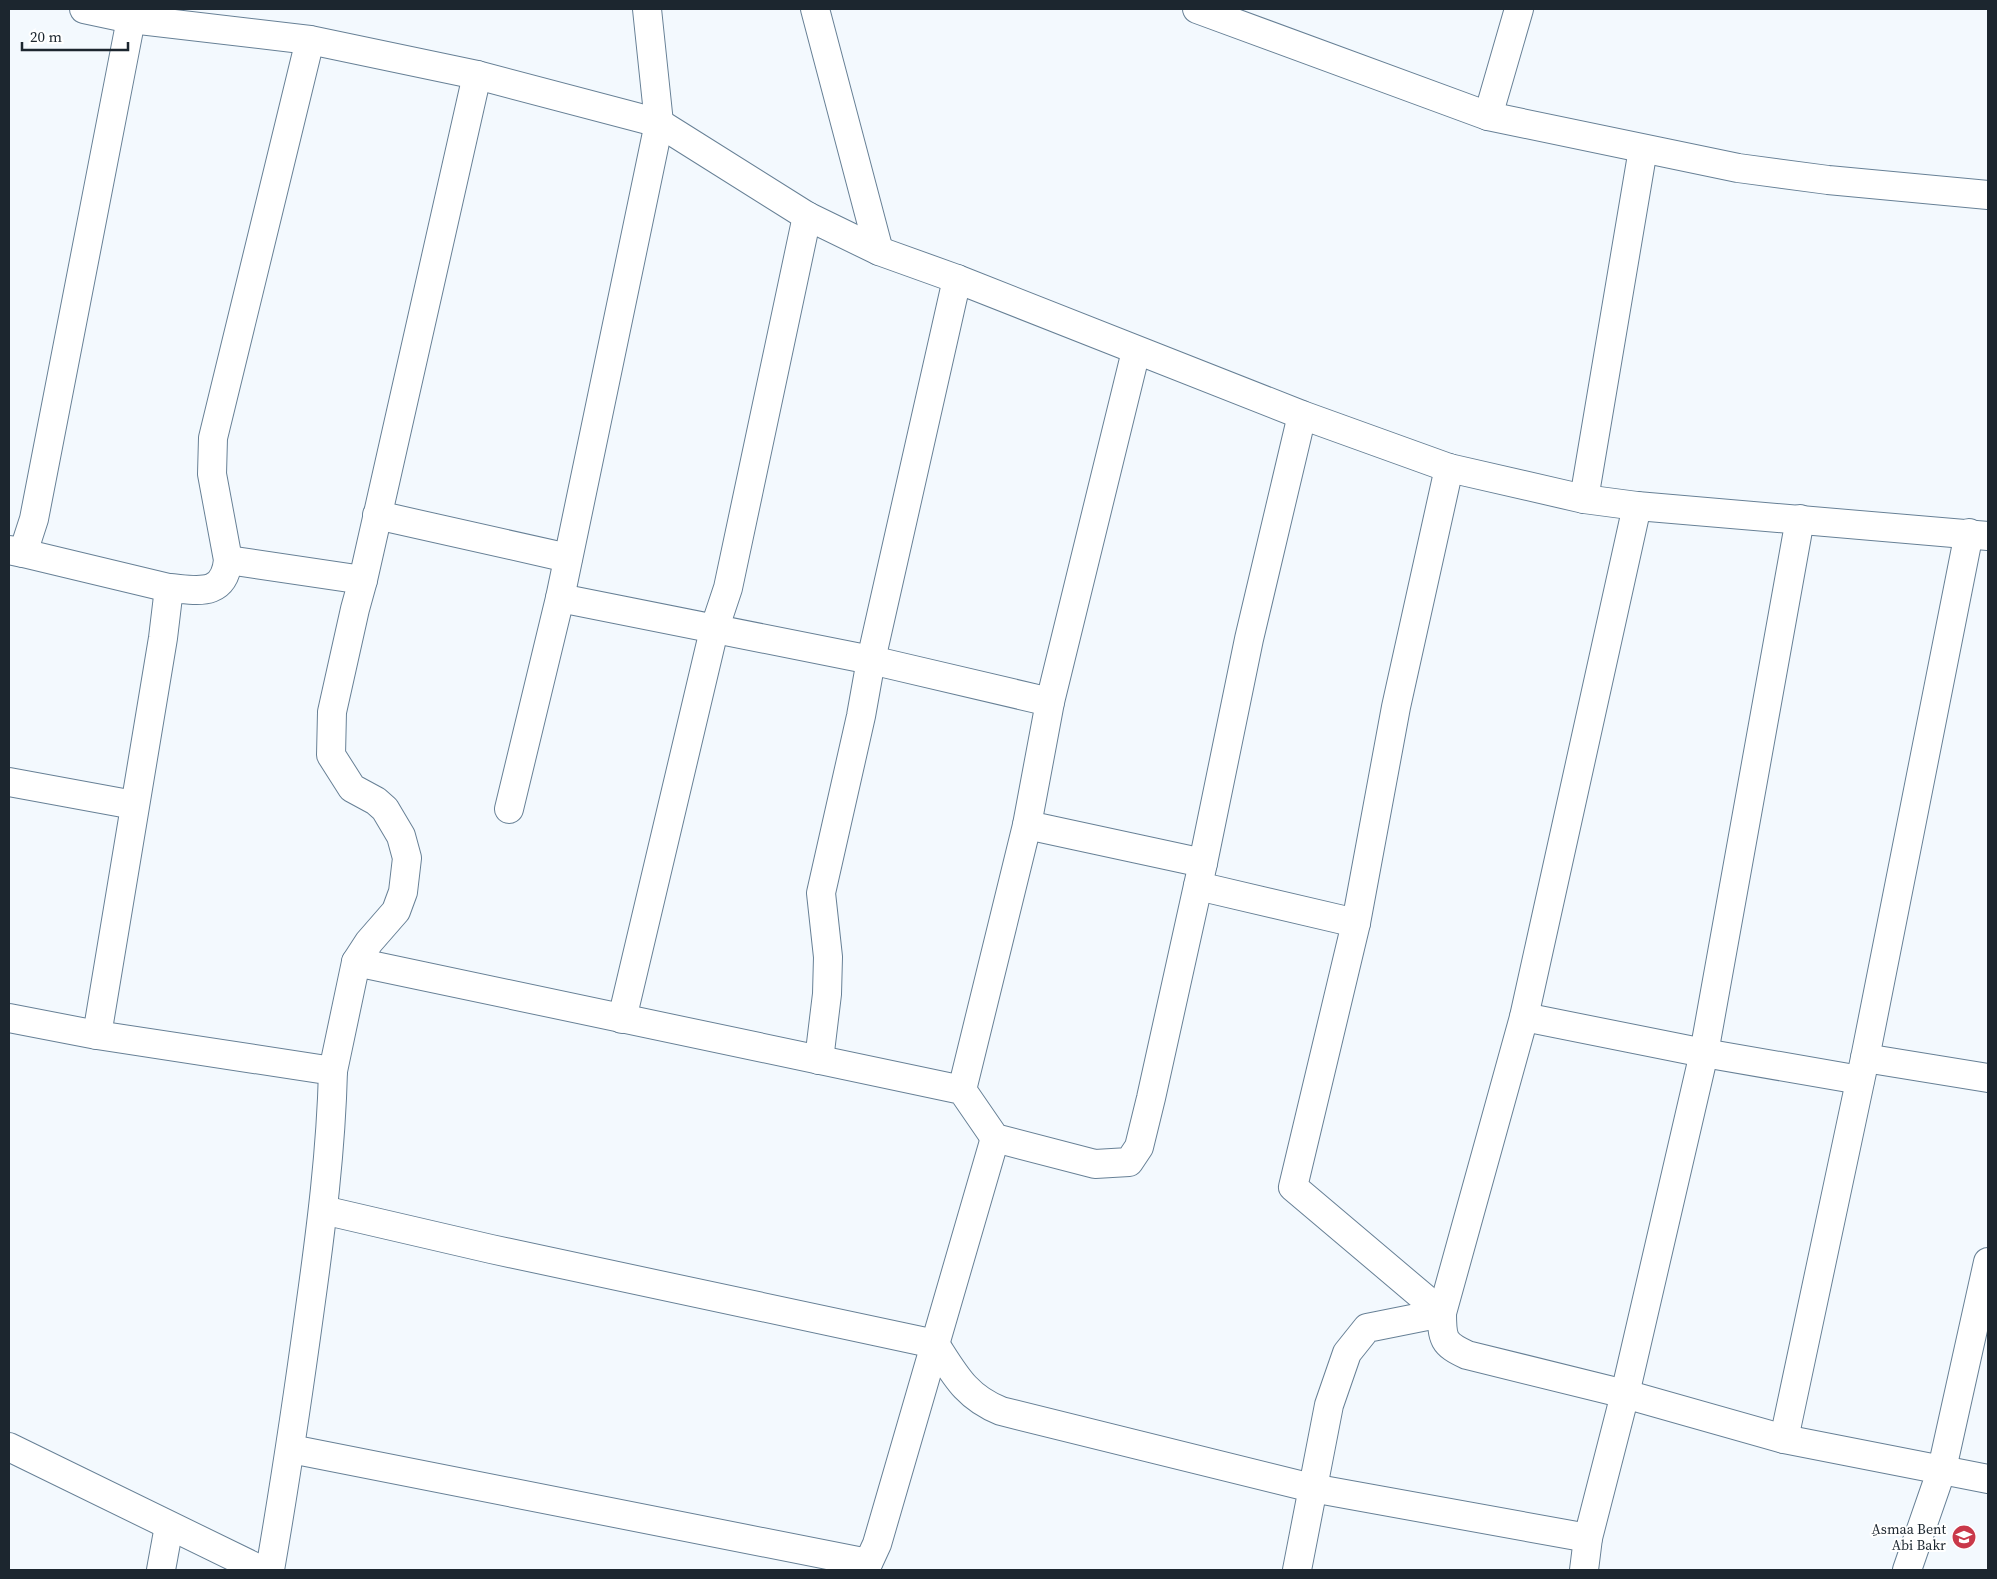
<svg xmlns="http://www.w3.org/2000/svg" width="1997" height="1579" viewBox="0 0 1997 1579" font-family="'Source Serif 4',serif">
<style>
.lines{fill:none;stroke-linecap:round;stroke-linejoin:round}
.minor-casing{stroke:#678096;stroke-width:30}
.minor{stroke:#fff;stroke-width:28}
.labels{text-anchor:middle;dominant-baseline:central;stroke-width:4;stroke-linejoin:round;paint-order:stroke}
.poi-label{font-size:14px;fill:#1c262f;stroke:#fff;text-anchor:end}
</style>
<rect width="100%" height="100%" fill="#f3f9fe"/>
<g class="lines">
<defs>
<g id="minor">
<path d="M84 9 131 19 310 40 477 75 659 123 807 216 879 251 957 279 1302 415 1449 468 1584 499 1637 506 1988 536"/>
<path d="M815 9 879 251"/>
<path d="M1197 9 1488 116 1738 168 1828 180 1988 195"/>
<path d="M1488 116 1519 9"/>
<path d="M1584 499 1643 149"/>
<path d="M1637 506 1524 1017 1442 1313C1442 1339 1443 1344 1467 1355L1625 1394 1784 1439 1988 1479"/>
<path d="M377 515 568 558"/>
<path d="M9 550 23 553 34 519 131 19"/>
<path d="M23 553 169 588"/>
<path d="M228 560 363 580"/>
<path d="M560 598 871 660 1050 702"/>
<path d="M9 782 134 805"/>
<path d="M509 809 560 598 659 123 647 9"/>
<path d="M1027 825 1203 863"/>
<path d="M1198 886 1356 923"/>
<path d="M356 962 962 1090 995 1138 1095 1164 1129 1162 1139 1147 1151 1098 1203 863 1249 639 1302 415"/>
<path d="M1524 1017 1704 1053 1860 1080"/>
<path d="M9 1018 97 1035 333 1071C331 1151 321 1229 310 1308 298 1396 285 1483 270 1570"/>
<path d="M622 1019 714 630 728 588 807 216"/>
<path d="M97 1035 163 638 169 588C197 590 224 598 228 560L212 474 213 438 310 40"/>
<path d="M1865 1058 1988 1078"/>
<path d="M819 1060 827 994 828 957 821 893 861 716 871 660 957 279"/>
<path d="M333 1071 356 962 369 942 396 911 403 892 407 858 401 836 385 809 376 801 352 788 331 755 332 712 355 609 363 580 477 75"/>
<path d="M962 1090 1027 825 1050 702 1136 351"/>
<path d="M323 1210 491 1249 935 1344C955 1375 966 1397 1001 1411L1312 1488 1588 1538"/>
<path d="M1442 1313 1293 1187 1356 923 1396 707 1449 468"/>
<path d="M1784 1439 1865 1058 1969 533"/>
<path d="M9 1447 261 1570"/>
<path d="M291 1449 868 1563"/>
<path d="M161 1570 169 1526"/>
<path d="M865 1570 877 1544 995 1138"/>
<path d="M1297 1570 1329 1405 1347 1353 1367 1328 1442 1313"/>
<path d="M1584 1570 1588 1538 1625 1394 1704 1053 1800 519"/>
<path d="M1907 1570 1942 1469 1988 1262"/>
</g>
</defs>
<!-- minor casing -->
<use href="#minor" class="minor-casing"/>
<!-- minor -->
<use href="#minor" class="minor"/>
</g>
<!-- icons -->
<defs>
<symbol id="school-disc" viewBox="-11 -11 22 22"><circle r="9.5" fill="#c9394a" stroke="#fff"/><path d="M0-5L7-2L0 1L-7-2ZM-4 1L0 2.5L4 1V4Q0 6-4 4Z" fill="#fff"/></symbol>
</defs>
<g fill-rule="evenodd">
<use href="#school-disc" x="1950" y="1523" width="28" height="28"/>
</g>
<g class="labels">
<!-- poi labels -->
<g class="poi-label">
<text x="1946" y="1529">ِAsmaa Bent<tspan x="1946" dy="16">Abi Bakr</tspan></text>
</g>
</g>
<!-- border -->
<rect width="1997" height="1579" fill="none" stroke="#1c262f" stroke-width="20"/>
<!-- scale -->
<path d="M22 42v8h106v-8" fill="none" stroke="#1c262f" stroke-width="2.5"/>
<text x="30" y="42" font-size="15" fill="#1c262f" stroke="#ffffff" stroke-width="4" paint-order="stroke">20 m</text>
</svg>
